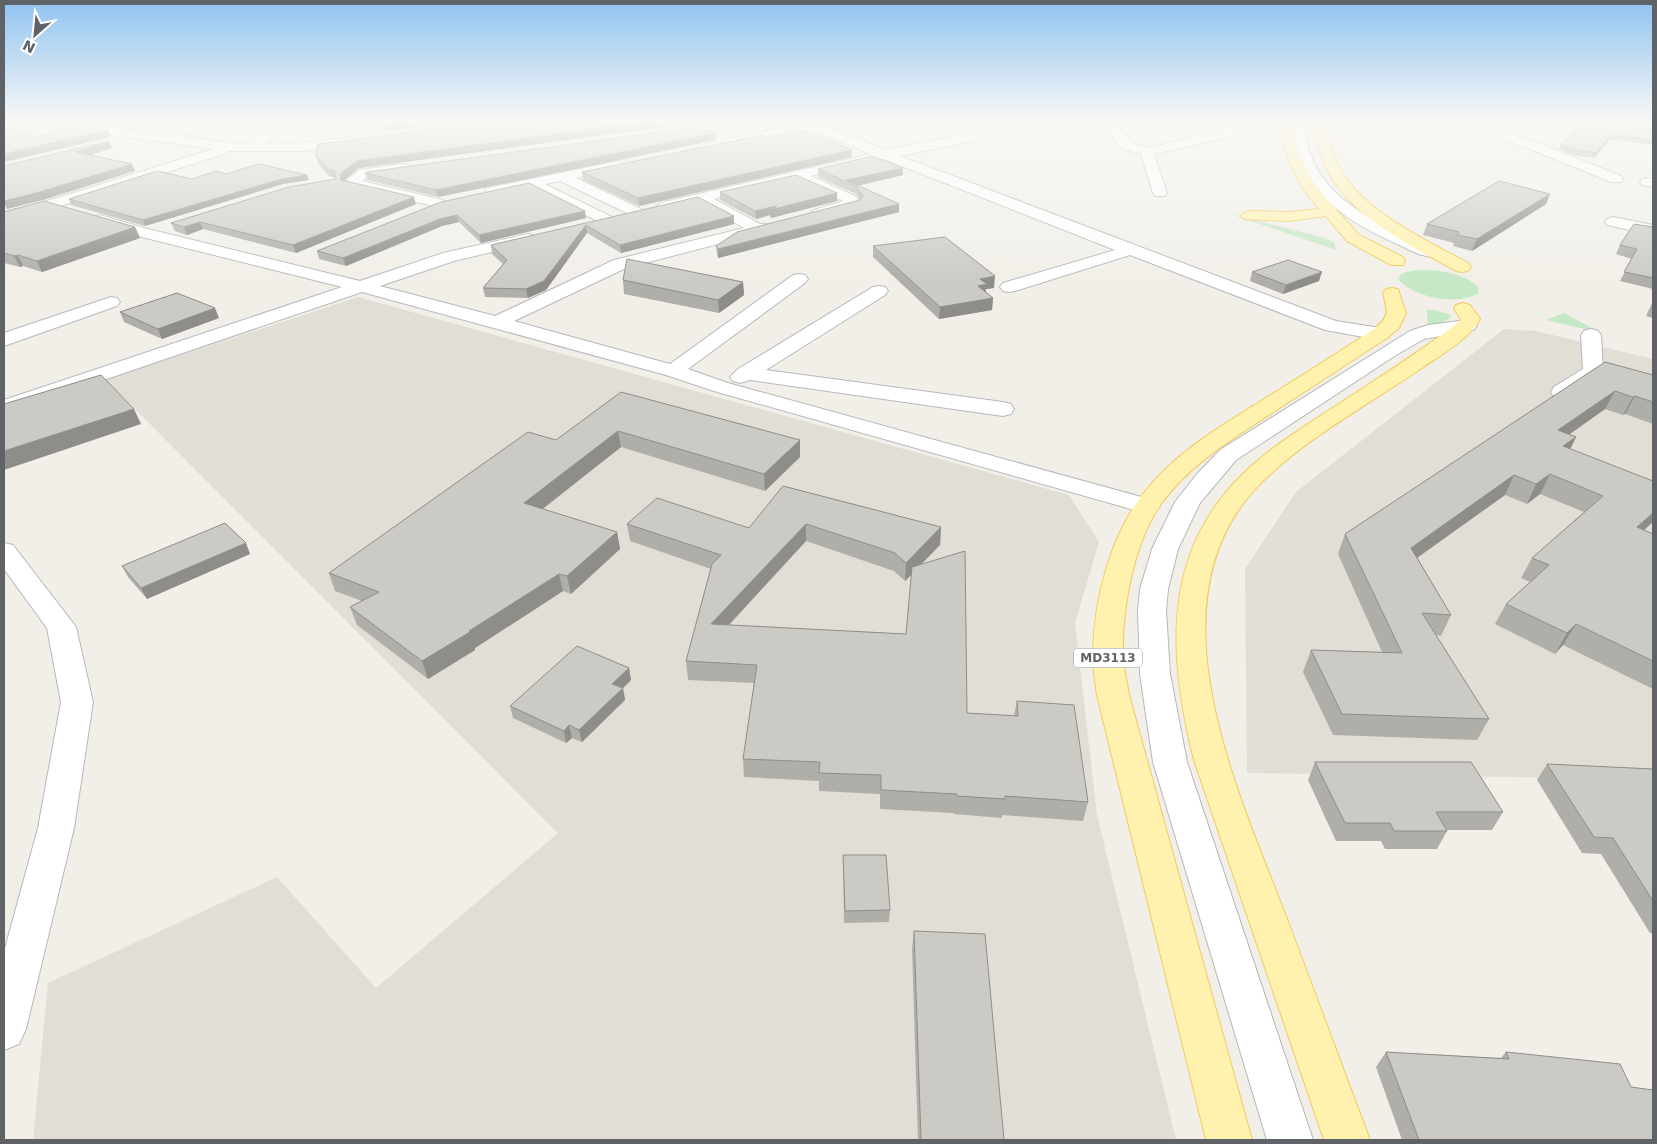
<svg xmlns="http://www.w3.org/2000/svg" width="1657" height="1144" viewBox="0 0 1657 1144" font-family="'DejaVu Sans',sans-serif">
<style>
.education{fill:#e1ded6}
.green{fill:#c5e8c5}
.lines{fill:none;stroke-linecap:round;stroke-linejoin:round}
.minor-casing{stroke:#b5b8bc;stroke-width:2}
.major-casing{stroke:#f2c960;stroke-width:2}
.minor{fill:#fff;fill-rule:evenodd}
.major{fill:#fff2af;fill-rule:evenodd}
.wall{fill:#afaea9;fill-rule:evenodd}
.shaded-wall{fill:#8f8d8a}
.building{fill:#cccac5;stroke:#8f8d8a}
.labels{text-anchor:middle;dominant-baseline:central;stroke-width:4;stroke-linejoin:round;paint-order:stroke}
.shield{fill:#fff;stroke:#8f9295;stroke-width:1}
.shield-label{font-size:12px;font-weight:bold;fill:#5f6368}
</style>
<rect width="100%" height="100%" fill="#f1efe8"/>
<!-- education -->
<g class="education">
<path d="M358 297 1069 495 1099 542 1075 623 1097 815 1176 1140H33L48 983 277 877 376 988 558 833 106 380Z"/>
<path d="M1504 329 1536 331 1653 359V786L1649 779 1247 773 1245 569 1296 492Z"/>
</g>
<!-- green -->
<g class="green">
<path d="M1227 213 1321 237 1334 242 1336 250Z"/>
<path d="M1417 270C1438 270 1462 272 1478 287L1479 293C1458 306 1415 298 1399 280L1400 275 1406 272Z"/>
<path d="M1427 310H1435L1451 315 1450 318 1431 328H1428Z"/>
<path d="M1564 313 1601 333 1546 320Z"/>
</g>
<g class="lines">
<defs>
<g id="minor">
<path d="M24 121H67L159 134 190 124 194 121H208L198 130 177 136 230 143H248L278 123 336 121 330 125 281 130 264 143H300L354 137 360 141 354 145 300 151H228L227 153 54 208 4 222V212L44 202 213 149 53 127 38 126 4 133V125Z"/>
<path d="M721 121H755L749 125 663 137 657 133 663 129Z"/>
<path d="M793 121H811L886 150 975 133 979 134 981 137 979 140 900 156 1336 321 1380 328 1387 330 1390 334 1387 338 1380 340 1325 330 1130 255 1015 291 1009 292 1003 291 1000 287 1003 283 1115 250 884 159 811 176 855 196 861 203 859 206 819 218 814 216 811 213 814 210 843 201 796 179 714 199 760 224H771L773 227 771 230 764 232 626 268 514 321 670 364 793 275 799 274 805 275 808 279 805 283 688 369 728 383 1156 501 1160 506 1156 511 1147 514 1138 511 714 391 666 375 362 292 4 414V400L342 287 138 236 95 223 92 220 95 217 100 215 148 229 360 281 443 253 528 234 534 236 536 239 534 242 454 261 380 286 495 316 614 260 744 228 699 202 665 211 660 209 657 206 660 203 871 154 810 130 727 147 721 143 727 139 798 125Z"/>
<path d="M1102 121H1112L1133 143 1148 148 1224 130 1237 121H1251L1232 136 1154 154 1167 193 1165 196H1155L1153 193 1141 154 1123 149 1103 126Z"/>
<path d="M1289 121H1301C1306 140 1310 160 1321 175 1347 213 1396 232 1437 248L1439 252 1437 256C1424 259 1409 249 1397 244 1334 215 1304 191 1289 121Z"/>
<path d="M1496 121H1509L1505 126 1506 128 1515 134 1621 176 1623 179 1621 182H1611L1507 140 1494 130 1493 125Z"/>
<path d="M619 161 626 165 624 168 576 178 643 210 646 213 643 216H633L560 181 545 184 612 217 615 220 612 223H602L529 188 492 195 487 194 485 191 487 188 492 187Z"/>
<path d="M403 164 408 165 410 168 408 171 368 177 362 181 443 200 445 203 443 206 438 207 350 187 345 186 343 183 359 170Z"/>
<path d="M1647 178 1653 179V187L1642 185 1640 182 1642 179Z"/>
<path d="M1613 217 1653 225V235L1607 225 1605 222 1607 219Z"/>
<path d="M879 286 885 287 888 291 885 295 766 370 1003 402 1011 404 1014 409 1011 414 1003 416 750 380 740 383 733 381 730 377 738 369 873 287Z"/>
<path d="M111 297 117 298 120 302 117 306 4 346V333Z"/>
<path d="M1467 320 1474 322 1477 326 1474 330 1424 339 1396 355 1236 460 1200 503 1178 549 1168 589 1166 611 1170 674 1187 762 1313 1140H1267L1153 762 1140 674 1138 611 1140 589 1152 549 1175 502 1197 474 1220 450 1410 331 1428 325Z"/>
<path d="M1591 329 1598 331 1601 335 1603 371 1600 375C1587 385 1572 401 1554 397L1551 392 1554 387 1583 369 1581 335 1584 331Z"/>
<path d="M4 543 13 545 76 627 93 702 74 828 26 1029 19 1044 4 1050V952L38 828 61 702 47 628 4 569Z"/>
</g>
<g id="major">
<path d="M1279 121H1291L1299 154 1312 180 1323 195 1359 235 1403 257 1405 261 1403 265H1391L1347 241 1326 216 1289 221 1244 219 1241 216 1244 213 1249 211 1289 212 1319 209C1294 179 1286 159 1279 121Z"/>
<path d="M1312 121H1324C1329 139 1334 159 1344 175 1369 214 1429 242 1468 263L1471 267 1468 271 1462 272 1456 271C1412 246 1354 219 1329 173 1320 157 1317 139 1312 121Z"/>
<path d="M1392 288 1398 289 1406 313 1399 328 1387 338C1349 363 1310 388 1272 413 1232 439 1190 464 1161 504 1134 542 1122 608 1123 654 1123 668 1127 681 1129 695L1252 1140H1206L1097 695C1095 681 1093 668 1093 654 1094 599 1110 537 1143 494 1174 454 1216 429 1258 403 1297 379 1335 354 1373 330 1390 316 1388 313 1383 293L1386 289Z"/>
<path d="M1463 303 1470 305 1480 319C1469 339 1444 353 1425 366 1371 403 1309 436 1262 482 1146 596 1236 787 1284 911 1313 987 1341 1064 1370 1140H1324L1194 760C1168 658 1161 553 1243 474 1269 448 1301 429 1331 409 1374 381 1418 353 1459 322L1461 319 1454 309 1456 305Z"/>
</g>
</defs>
<!-- minor casing -->
<use href="#minor" class="minor-casing"/>
<!-- major casing -->
<use href="#major" class="major-casing"/>
<!-- minor -->
<use href="#minor" class="minor"/>
<!-- major -->
<use href="#major" class="major"/>
</g>
<!-- wall -->
<g class="wall">
<path d="M1653 121V145L1610 139 1594 158 1572 155 1559 149 1561 144Z"/>
<path d="M678 125 359 168 344 180 416 204 296 253 203 229 187 235 175 231 171 223 336 179V178L329 176 318 163 316 156Z"/>
<path d="M715 133 716 140 438 197 367 180 365 173Z"/>
<path d="M767 137 852 150V157L639 206 583 180 582 172Z"/>
<path d="M903 168V175L858 186 899 212 718 258 717 254 716 246 860 200 856 194 818 177V169Z"/>
<path d="M226 174 309 180 283 184 145 226 71 205 69 199Z"/>
<path d="M720 192 837 201 771 218 770 215 756 219 720 200Z"/>
<path d="M1550 194 1546 204 1472 251 1453 246 1454 243 1423 235 1427 224Z"/>
<path d="M698 197 734 224 621 253 587 233 546 290 528 298 485 297 483 288 503 264 492 254 491 245Z"/>
<path d="M441 202 586 218 481 243 459 222 442 226 346 266 319 259 317 251Z"/>
<path d="M4 212 135 227 140 238 42 272 23 266 20 267 4 263Z"/>
<path d="M1653 227V289L1620 281 1632 259 1616 254 1620 245Z"/>
<path d="M873 246 994 288 986 289V292L993 298 992 310 939 319 873 257Z"/>
<path d="M1252 272 1319 281 1283 294 1250 281Z"/>
<path d="M623 280 743 282 744 295 719 313 624 294Z"/>
<path d="M1653 301V318L1646 316Z"/>
<path d="M120 312 219 318 162 339 124 322Z"/>
<path d="M1605 362 1653 375V424L1625 414 1623 415 1605 409 1569 434 1576 437 1570 449 1644 530 1653 534V689L1563 645 1555 654 1495 624 1506 604 1530 582 1521 578 1532 558 1584 512 1540 494 1527 504 1505 495 1417 557 1451 615 1441 636 1436 635 1489 719 1477 740 1333 735 1303 672 1311 650 1382 652 1338 554 1345 534Z"/>
<path d="M621 392 800 440V457L765 491 621 447 543 509 617 532 620 549 571 594 563 591 475 648V650L428 679 357 625 350 607 362 601 335 591 329 573 556 440Z"/>
<path d="M783 486 941 527 940 545 920 565 967 713 1014 716 1017 701 1088 802 1083 821 1002 815V818L954 814V813L880 809V794L819 791V781L744 777 743 759 754 683 688 680 686 661 711 569 630 541 627 524 749 528ZM806 541 894 571 905 581 912 574 906 634 729 625Z"/>
<path d="M250 554 147 599 128 577 122 566Z"/>
<path d="M629 668 631 680 623 688 625 700 582 742 572 738 566 743 513 718 510 706Z"/>
<path d="M1315 762 1503 812 1492 830H1447V831L1437 849H1385L1381 841H1336L1308 780Z"/>
<path d="M1547 764 1653 769V933H1650L1601 854 1582 853 1537 780Z"/>
<path d="M843 855 890 910 889 922 844 923Z"/>
<path d="M914 931 1004 1140H918L912 949Z"/>
<path d="M1386 1052 1501 1058 1506 1052 1631 1087 1653 1140H1402L1376 1067Z"/>
</g>
<!-- shaded-wall -->
<g class="shaded-wall">
<path d="M266 121H283L266 123Z"/>
<path d="M411 121H472L384 131 382 124Z"/>
<path d="M655 121H678V125L359 168 342 182 340 174 357 161Z"/>
<path d="M108 130 111 137 4 162V154Z"/>
<path d="M715 133 716 140 438 197 436 190Z"/>
<path d="M1612 134 1610 139 1594 158 1596 153Z"/>
<path d="M109 141 112 148 78 159 75 152Z"/>
<path d="M852 150V157L639 206 638 198Z"/>
<path d="M132 164 135 171 43 200 7 209 4 203V201Z"/>
<path d="M903 168V175L855 186 846 180Z"/>
<path d="M307 175 309 180 283 184 145 226 143 220 282 179Z"/>
<path d="M837 193V201L771 218 770 215 756 219 755 211Z"/>
<path d="M1550 194 1546 204 1472 251 1477 239Z"/>
<path d="M414 197 416 204 296 253 293 245Z"/>
<path d="M899 204V212L718 258V249Z"/>
<path d="M585 211 586 218 481 243 479 235Z"/>
<path d="M457 215 459 222 442 226 346 266 343 258 440 219Z"/>
<path d="M734 216V224L621 253 620 245Z"/>
<path d="M200 222 203 229 187 235 184 227Z"/>
<path d="M586 225 587 233 546 290 528 298 526 289Z"/>
<path d="M135 227 140 238 42 272 37 261Z"/>
<path d="M18 255 23 266 20 267 14 256Z"/>
<path d="M1322 272 1319 281 1283 294 1286 285Z"/>
<path d="M995 276 994 288 986 289 985 296 977 297 980 279Z"/>
<path d="M743 282 744 295 719 313 718 300Z"/>
<path d="M993 298 992 310 939 319 940 307Z"/>
<path d="M215 308 219 318 162 339 158 329Z"/>
<path d="M1615 391 1605 409 1549 449 1558 430Z"/>
<path d="M1635 396 1625 414 1623 415 1633 397Z"/>
<path d="M134 409 141 424 4 470V451Z"/>
<path d="M618 431 621 447 528 520 524 503Z"/>
<path d="M1576 437 1567 456 1563 446Z"/>
<path d="M800 440V457L765 491 764 474Z"/>
<path d="M1550 474 1540 494 1527 504 1536 484Z"/>
<path d="M1514 475 1505 495 1403 568 1411 548Z"/>
<path d="M1653 513V522L1625 547 1637 527Z"/>
<path d="M806 524V541L713 642 711 624Z"/>
<path d="M941 527 940 545 905 581 906 563Z"/>
<path d="M617 532 620 549 571 594 567 576Z"/>
<path d="M246 543 250 554 147 599 141 588Z"/>
<path d="M559 574 563 591 475 648V650L428 679 422 661Z"/>
<path d="M1576 624 1563 645 1555 654 1567 633Z"/>
<path d="M629 668 631 680 623 688 625 700 582 742 579 730 612 684Z"/>
<path d="M569 725 572 738 566 743 564 731Z"/>
</g>
<!-- building -->
<g class="building">
<path d="M392 121H411L382 124Z"/>
<path d="M501 121H655L357 161 340 174 341 180 414 197 293 245 200 222 184 227 171 223 289 187 336 179 334 171 327 169 316 156 318 144Z"/>
<path d="M1584 121H1653V140L1612 134 1596 153 1574 149 1561 144Z"/>
<path d="M80 126 108 130 4 154V129L14 128 36 137Z"/>
<path d="M699 127 715 133 436 190 365 173 367 172Z"/>
<path d="M799 130 852 150 638 198 582 172 763 135 767 137Z"/>
<path d="M109 141 75 152 132 164 40 192 4 201V166Z"/>
<path d="M872 156 903 168 846 180 899 204 718 249 716 246 737 232 860 200 863 196 856 186 818 169Z"/>
<path d="M259 164 307 175 282 179 143 220 69 199 157 171 192 179 216 171 226 174Z"/>
<path d="M796 175 837 193 770 210 777 206 755 211 720 192Z"/>
<path d="M1499 181 1550 194 1477 239 1457 235 1459 232 1427 224Z"/>
<path d="M529 183 585 211 479 235 457 215 440 219 343 258 317 251 441 202Z"/>
<path d="M698 197 734 216 620 245 586 225 544 281 526 289 483 288 507 260 491 245Z"/>
<path d="M44 201 135 227 37 261 18 255 14 256 4 253V212Z"/>
<path d="M1634 224 1653 227V278L1624 272 1637 249 1620 245Z"/>
<path d="M945 237 995 276 980 279 987 284 978 286 993 298 940 307 873 246Z"/>
<path d="M627 259 743 282 718 300 623 280Z"/>
<path d="M1288 260 1322 272 1286 285 1252 272Z"/>
<path d="M177 293 215 308 158 329 120 312Z"/>
<path d="M1605 362 1653 375V402L1635 396 1633 397 1615 391 1558 430 1576 437 1563 446 1653 481V513L1637 527 1653 534V661L1576 624 1567 633 1506 604 1549 565 1532 558 1603 496 1550 474 1536 484 1514 475 1411 548 1451 615 1422 613 1489 719 1342 714 1311 650 1402 653 1345 534Z"/>
<path d="M101 375 134 409 4 451V404Z"/>
<path d="M621 392 800 440 764 474 618 431 524 503 617 532 567 576 559 574 469 631 470 632 422 661 350 607 379 592 329 573 528 432 556 440Z"/>
<path d="M783 486 941 527 906 563 895 553 806 524 711 624 906 634 912 567 965 551 967 713 1018 716 1017 701 1074 705 1088 802 1005 796V799L957 796V794L881 790V775L819 773 820 762 743 759 757 665 686 661 712 564 721 555 627 524 657 498 749 528Z"/>
<path d="M225 523 246 543 141 588 122 566Z"/>
<path d="M577 646 629 668 612 684 623 688 579 730 569 725 564 731 510 706Z"/>
<path d="M1315 762H1471L1503 812H1436L1447 831H1394L1390 823H1345Z"/>
<path d="M1547 764 1653 769V901L1613 838 1594 837Z"/>
<path d="M843 855H886L890 910 845 911Z"/>
<path d="M914 931 985 934 1004 1140H921Z"/>
<path d="M1386 1052 1509 1059 1506 1052 1620 1064 1631 1087 1653 1090V1140H1419Z"/>
</g>
<!-- sky -->
<linearGradient id="sky" x2="0" y2="1"><stop stop-color="#8fc3f1"/><stop offset="0.43" stop-color="#f9f8f5"/><stop offset="1" stop-color="#f9f8f5" stop-opacity="0"/></linearGradient>
<rect width="1657" height="281" fill="url(#sky)"/>
<g class="labels">
<!-- shield labels -->
<rect class="shield" x="1074" y="648.5" width="68" height="19" rx="4"/>
<g class="shield-label">
<text x="1108" y="658">MD3113</text>
</g>
</g>
<!-- border -->
<rect width="1657" height="1144" fill="none" stroke="#5f6368" stroke-width="10"/>
<!-- north arrow -->
<g transform="translate(35 35) rotate(207)" stroke="#ffffff" stroke-width="4" paint-order="stroke">
<path d="M0-4L9 19L0 12L-9 19Z" fill="#5f6368"/>
<text y="-8" font-size="14" font-weight="bold" text-anchor="middle" fill="#5f6368">N</text>
</g>
</svg>
